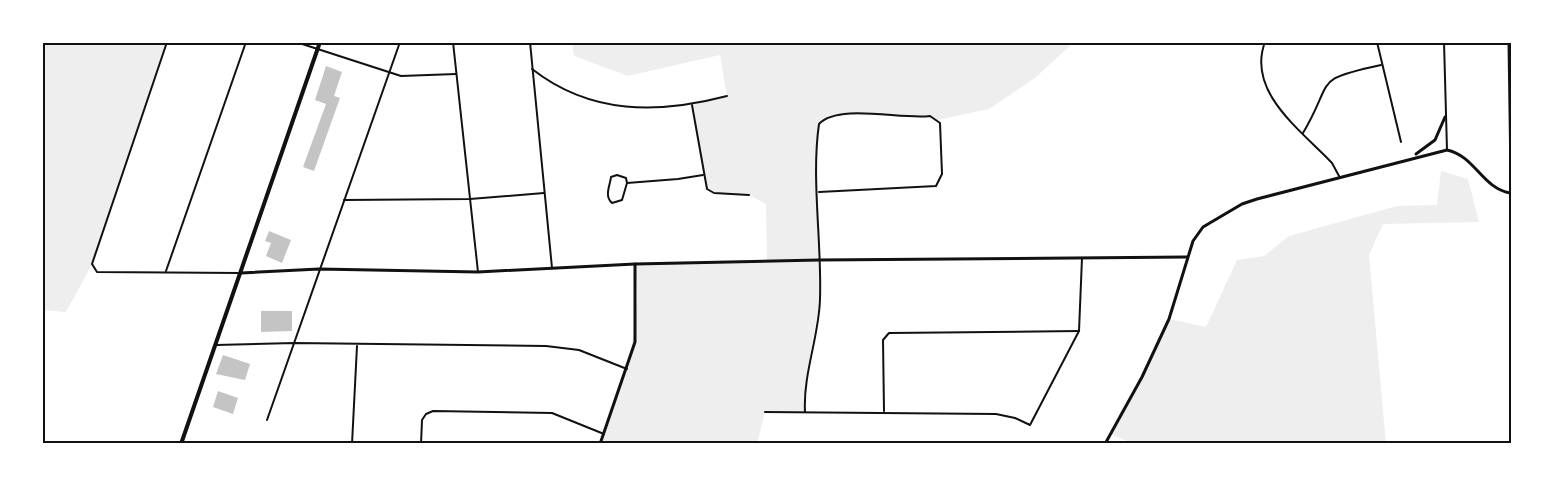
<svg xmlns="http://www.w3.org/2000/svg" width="1554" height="486" viewBox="0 0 1554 486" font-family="Figtree,sans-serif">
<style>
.green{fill:#eee}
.building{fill:#c4c4c4}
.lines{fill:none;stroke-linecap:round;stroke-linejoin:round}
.minor{stroke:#111;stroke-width:2}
.tertiary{stroke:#111;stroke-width:3}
.secondary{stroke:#111;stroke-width:4}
.neatline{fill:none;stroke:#111;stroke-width:2}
</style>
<rect width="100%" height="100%" fill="#fff"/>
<!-- green -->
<g class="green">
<path d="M42 42H167L92 264 66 312 42 310Z"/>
<path d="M572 42H1074L1035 78 989 109 937 120 930 116 837 115 824 119 819 124 817 158 820 299 806 379 805 412H765L757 444H600C623 382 643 331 635 264L767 261 766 204 749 195 714 193 707 189 692 105 727 96 720 55 628 76 574 56Z"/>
<path d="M1441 171 1468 179 1479 222 1383 224 1369 255 1386 444H1134L1110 434 1142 377 1169 319 1206 327 1237 260 1264 256 1289 236 1397 206 1437 205Z"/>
</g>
<!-- building -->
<g class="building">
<path d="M326 66 342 72 334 96 340 98 314 171 303 167 326 104 315 100Z"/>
<path d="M269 231 291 240 282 263 266 256 271 243 265 241Z"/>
<path d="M261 311H292V331L261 332Z"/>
<path d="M223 355 250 364 245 380 216 374Z"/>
<path d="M218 391 238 398 233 414 213 407Z"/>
</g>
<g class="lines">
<!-- minor -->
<g class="minor">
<path d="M167 42 92 264 97 272 240 273"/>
<path d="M296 42 401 76 456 74"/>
<path d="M453 42 478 272"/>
<path d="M530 42 552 268"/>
<path d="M1265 42C1246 92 1302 131 1332 163L1339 176"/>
<path d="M1377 42 1401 142"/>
<path d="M1444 42 1447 150"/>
<path d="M532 69C591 115 658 114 727 96"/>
<path d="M692 105 707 189 714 193 749 195"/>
<path d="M1303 133C1335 79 1311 80 1381 65"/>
<path d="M617 175 626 178 627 183 622 200 612 203C604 196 610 186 611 177Z"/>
<path d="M627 183 678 179 703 175"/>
<path d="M344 200 470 199 544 193"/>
<path d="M166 271 246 42"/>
<path d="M216 345 294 343 546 346 579 350 627 369"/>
<path d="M884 411 883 340 889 333 1079 331"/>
<path d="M765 412 996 414 1015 418 1030 425 1079 331 1082 258"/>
<path d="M805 412C803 373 819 337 820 299 822 242 811 179 819 124 839 103 902 120 930 116L940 123 942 174 936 186 819 192"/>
<path d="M267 420 400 42"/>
<path d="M352 444 357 346"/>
<path d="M421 444 422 420 426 414 433 411 552 413 604 434"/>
</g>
<!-- tertiary -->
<g class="tertiary">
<path d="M1509 42 1512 247"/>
<path d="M1416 154 1435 140 1445 117"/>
<path d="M241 273 319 269 478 272 635 264 819 260 1187 257"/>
<path d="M600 444 635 342V264"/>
<path d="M1105 444 1142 377 1169 319 1193 241 1203 227 1242 204 1257 199 1447 150C1475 156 1482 188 1510 193"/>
</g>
<!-- secondary -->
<path class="secondary" d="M181 444 320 42"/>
</g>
<!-- border -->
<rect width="1554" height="486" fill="none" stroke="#ffffff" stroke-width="87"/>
<rect x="44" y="44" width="1466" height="398" class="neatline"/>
</svg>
